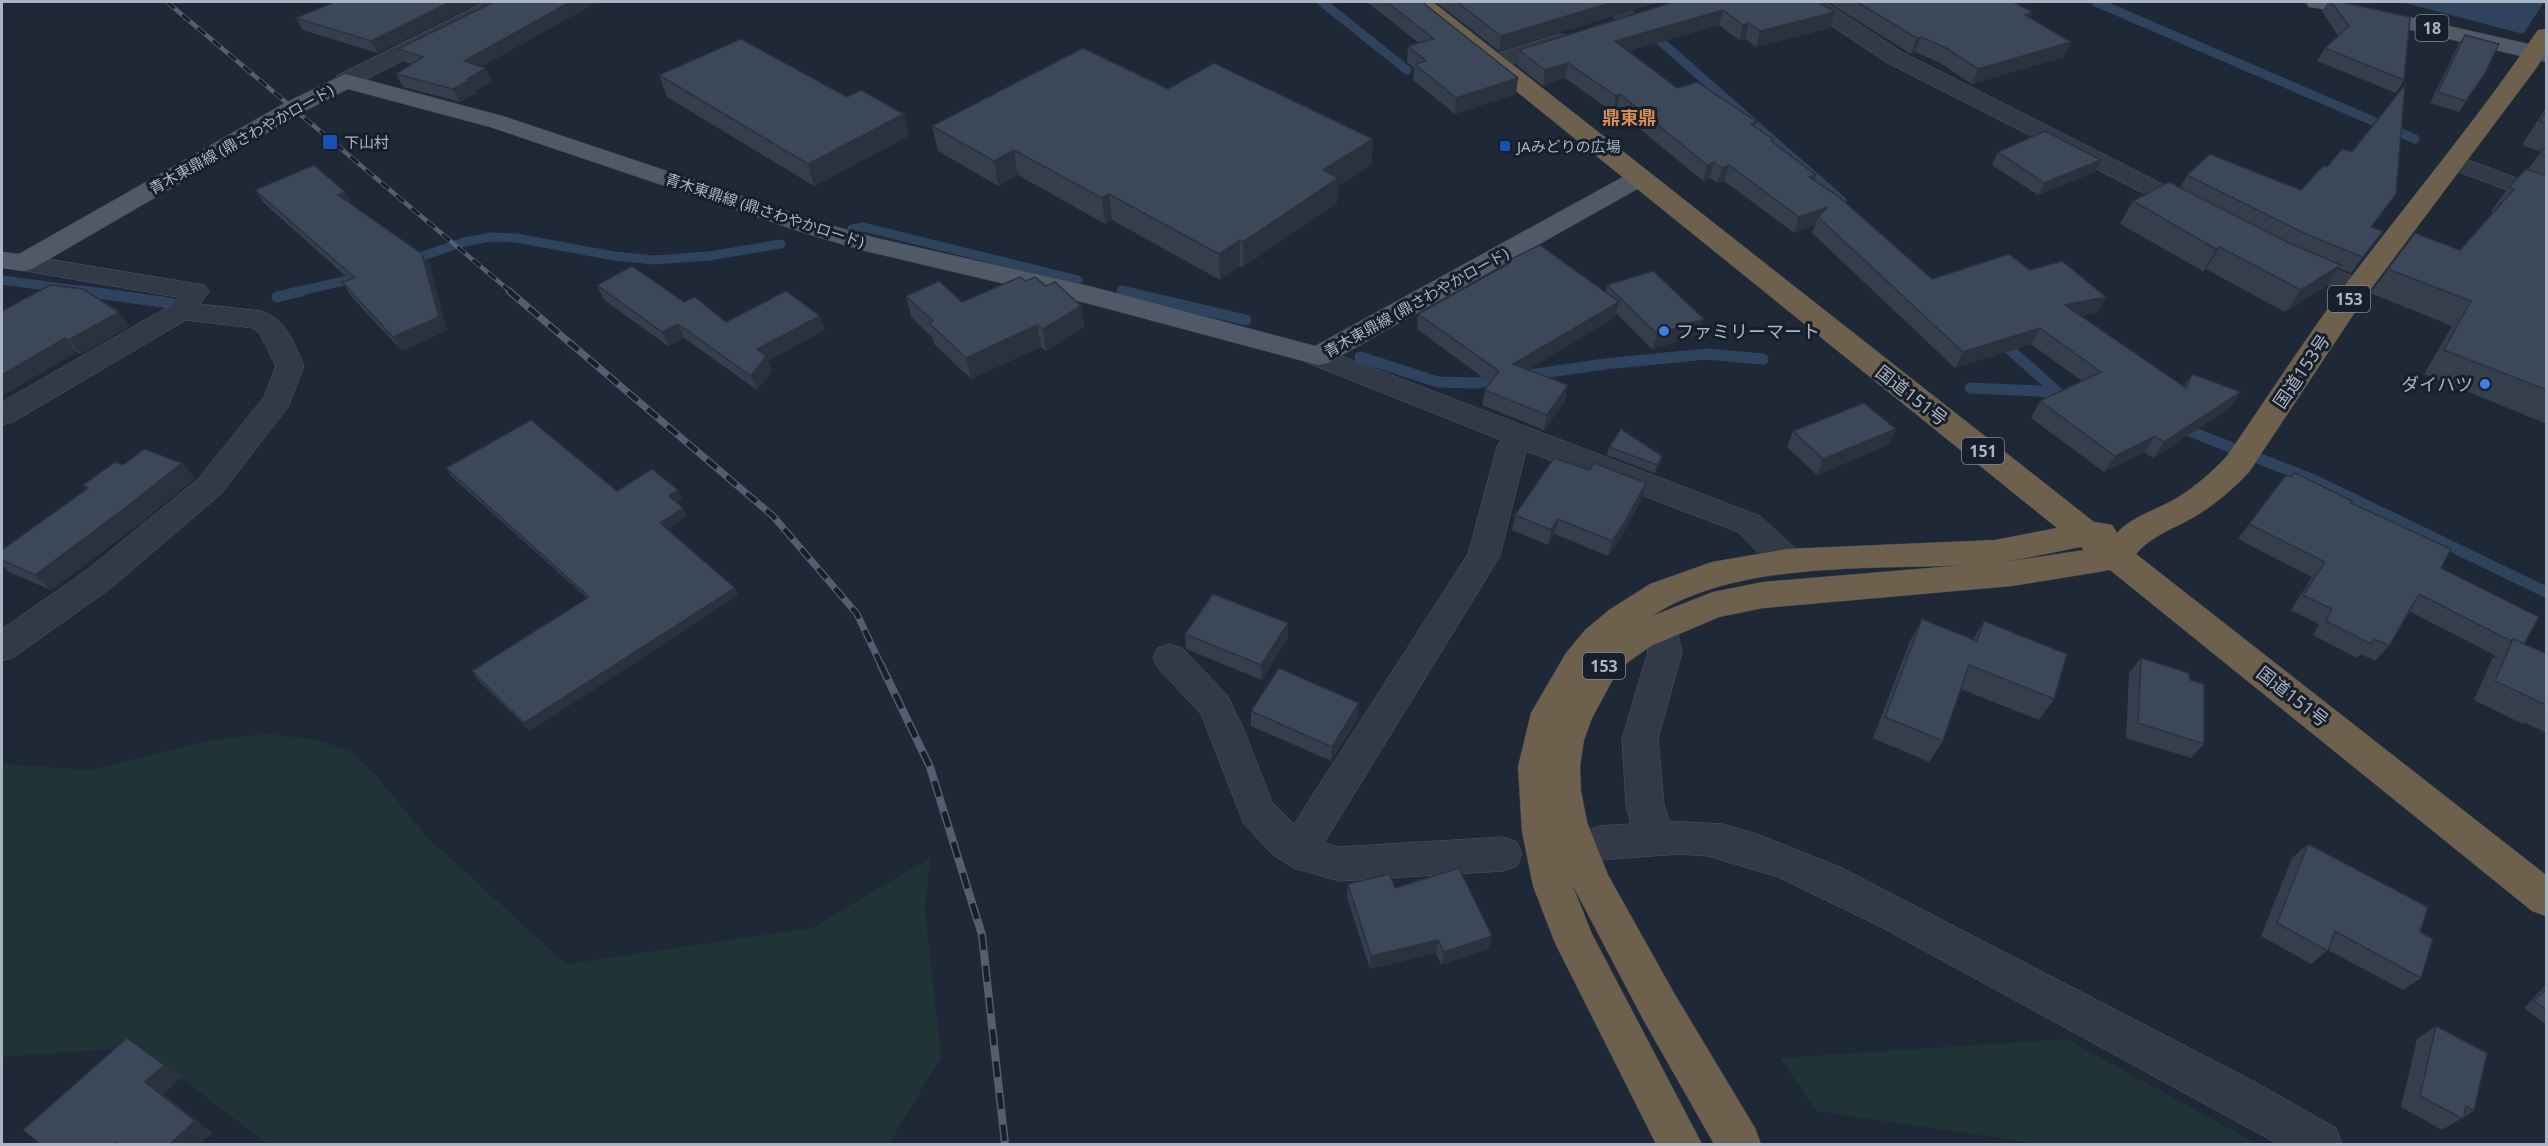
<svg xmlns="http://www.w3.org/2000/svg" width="2548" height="1146" viewBox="0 0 2548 1146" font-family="'Noto Sans','Noto Sans JP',sans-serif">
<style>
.green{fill:#203437}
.water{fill:#30435e}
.pier{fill:#1e2836}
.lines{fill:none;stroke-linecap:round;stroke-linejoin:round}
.stream-far1{stroke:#30435e;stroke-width:9}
.stream{stroke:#30435e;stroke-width:11}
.minor-casing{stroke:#4f5765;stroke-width:1}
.major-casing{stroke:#3b4350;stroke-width:1}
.highway-casing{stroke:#3c4451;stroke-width:1}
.minor{fill:#313a46;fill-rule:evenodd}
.major{fill:#4f5967;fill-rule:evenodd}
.highway{fill:#6d614e;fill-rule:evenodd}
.rail-far2-casing{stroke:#535e6e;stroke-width:4.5}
.rail-far1-casing{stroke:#535e6e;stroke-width:7}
.rail-casing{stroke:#535e6e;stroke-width:8}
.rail-far2{stroke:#171f2b;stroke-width:3;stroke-dasharray:10;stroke-linecap:butt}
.rail-far1{stroke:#171f2b;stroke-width:4.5;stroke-dasharray:13;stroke-linecap:butt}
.rail{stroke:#171f2b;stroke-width:5;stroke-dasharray:16;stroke-linecap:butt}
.wall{fill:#343e4d}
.shaded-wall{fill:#2a323e}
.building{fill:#3c4859;stroke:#2a323e;stroke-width:1.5}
.transit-dot{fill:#1a4fb4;stroke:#171f2b;stroke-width:2}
.shop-dot{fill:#3f7fe0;stroke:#171f2b;stroke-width:2}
.labels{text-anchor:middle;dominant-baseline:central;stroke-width:6;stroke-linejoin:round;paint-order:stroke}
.far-street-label{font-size:15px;fill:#abb4c4;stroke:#171f2b}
.far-poi-label{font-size:15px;fill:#abb4c4;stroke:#171f2b;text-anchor:start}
.shield{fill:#171f2b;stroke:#7f8796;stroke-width:1.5}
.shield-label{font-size:16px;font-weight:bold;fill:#abb4c4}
.far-quarter-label{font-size:18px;font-weight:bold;fill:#d68c53;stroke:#171f2b}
.poi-label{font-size:18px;fill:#abb4c4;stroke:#171f2b;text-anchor:start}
.street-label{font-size:18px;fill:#abb4c4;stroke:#171f2b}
</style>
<rect width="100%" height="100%" fill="#1e2836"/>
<!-- green -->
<g class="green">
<path d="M268 734 319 740 351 752 377 776 426 836 566 964 812 928 930 858 925 910 941 1058 889 1144H267L141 1047 2 1057V764L90 770 210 740Z"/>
<path d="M2067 1039 2257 1144H2039L1816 1111 1780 1058Z"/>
</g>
<!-- water -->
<path class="water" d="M2402 2H2546V40Z"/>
<!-- pier -->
<path class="pier" d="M2544 2H2546V43L2522 36Z"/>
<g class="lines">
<!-- stream-far1 -->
<g class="stream-far1">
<path d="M1322 2 1407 70"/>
<path d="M2096 2 2415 139"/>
<path d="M1650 32 1842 201"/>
<path d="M852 229 863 227 1078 280"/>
<path d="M408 261 464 242 491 237 516 238 614 256 654 260 709 256 781 244"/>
<path d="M2 280 93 292"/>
<path d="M1122 291 1128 292"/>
<path d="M296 292 357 278"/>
</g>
<!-- stream -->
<g class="stream">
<path d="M82 291 170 303"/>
<path d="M1122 291 1246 320"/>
<path d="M277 297 302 291"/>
<path d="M1999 340 2062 396"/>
<path d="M1360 357 1438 382 1475 383 1505 379"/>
<path d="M1522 376 1605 364 1706 354 1763 359"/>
<path d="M1970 388 2039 391 2070 398"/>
<path d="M2179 427 2314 480 2546 592"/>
</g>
<defs>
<g id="minor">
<path d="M485 2H511L508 7 353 86 345 88 337 86 334 81 337 76Z"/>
<path d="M1601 2H1623L1640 19 1637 24C1621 27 1607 14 1601 2Z"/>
<path d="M1800 2H1825L1902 52 2202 204 2206 209 2202 214 2193 217 2184 214 1886 62 1803 7Z"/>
<path d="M1560 34 1568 36 1571 41 1568 46 1495 69 1487 67 1484 62 1487 57Z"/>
<path d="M2455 155 2546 189V205L2446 167 2443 162 2446 157Z"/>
<path d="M2292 252 2367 282 2371 288 2367 294 2357 296 2283 266 2279 260 2283 254Z"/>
<path d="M23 255 205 285 209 291 200 304 261 311C286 318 294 344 304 366L288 407 221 494 111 588 14 657 2 661V629L87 570 199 478 264 397 276 366 260 334 253 328 186 320 13 422 2 425V402L171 305 177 297 14 269 10 263 14 257Z"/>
<path d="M1318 347 1760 516 1799 552 1803 561 1799 570 1787 573 1775 570 1738 532 1526 451 1500 556 1324 843 1339 847 1503 837 1517 842 1522 854 1517 866 1503 871 1339 881 1294 868 1273 855 1244 824 1201 714 1158 668 1153 658 1158 648 1170 644 1182 648 1227 695 1244 730 1272 802 1294 824 1468 554 1497 447 1501 440 1308 363 1304 356 1308 349Z"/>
<path d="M1659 613 1671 617 1676 626 1682 652 1658 739 1664 805 1669 821 1722 824 1757 834 1840 867 2255 1082 2336 1128 2342 1144H2278L1881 927 1778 877 1708 856 1678 854 1600 860 1586 855 1581 843 1586 831 1600 826 1631 824 1626 805 1622 739 1648 652 1642 626 1647 617Z"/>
</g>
<g id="major">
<path d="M2306 2H2343L2546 48V62L2317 8 2309 7Z"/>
<path d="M345 74 506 117 816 221 876 238 1093 287 1315 346 1630 173 1639 171 1648 173 1651 178 1648 183 1328 363 1318 365 1090 304 861 250 798 231 490 127 348 89 301 113 32 269 23 271 2 268V252L19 254 285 103Z"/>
</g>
<path id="highway" d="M1410 2H1433L2094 522 2112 525 2117 533C2132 516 2157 510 2177 498 2196 486 2212 472 2227 456 2267 398 2306 337 2349 280 2412 197 2479 117 2538 30L2546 29V52L2537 67 2367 294 2249 472C2234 488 2218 502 2199 514 2177 528 2153 534 2136 554L2546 875V916L2532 911 2110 570 2012 586 1763 608 1719 617 1651 646 1628 662 1612 681 1592 718 1584 740 1580 766 1581 791 1587 822 1608 875 1674 993 1755 1128 1761 1144H1714L1644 1021 1572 884 1592 934 1702 1144H1656L1555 943 1533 886 1522 831 1518 767 1531 713 1566 653 1585 630 1609 610 1650 584 1712 562 1787 549 1995 540 2057 528 1412 7ZM2081 547 2084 550 2005 562ZM1965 565 1763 582 1713 592 1652 616C1737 561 1866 570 1965 565Z"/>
</defs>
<!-- minor casing -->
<use href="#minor" class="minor-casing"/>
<!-- major casing -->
<use href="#major" class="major-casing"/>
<!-- highway casing -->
<use href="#highway" class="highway-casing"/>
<!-- minor -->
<use href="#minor" class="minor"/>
<!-- major -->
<use href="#major" class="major"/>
<!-- highway -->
<use href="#highway" class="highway"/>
<defs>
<path id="rail-far2" d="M167 2 511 292"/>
<path id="rail-far1" d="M509 291 773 516 857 614 882 667"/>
<path id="rail" d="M881 665 930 767 982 935 1005 1144"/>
</defs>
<!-- rail-far2 casing -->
<use href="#rail-far2" class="rail-far2-casing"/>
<!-- rail-far1 casing -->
<use href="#rail-far1" class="rail-far1-casing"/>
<!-- rail casing -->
<use href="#rail" class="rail-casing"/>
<!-- rail-far2 -->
<use href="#rail-far2" class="rail-far2"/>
<!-- rail-far1 -->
<use href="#rail-far1" class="rail-far1"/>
<!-- rail -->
<use href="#rail" class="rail"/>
</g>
<!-- wall -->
<g class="wall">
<path d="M481 2 377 53 303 30 296 18Z"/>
<path d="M494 2H597L481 67 486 68 492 81 475 91 476 93 460 102 403 87 396 74 412 64 405 62 398 49Z"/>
<path d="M1367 2H1422L1516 94 1455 114 1413 80 1414 68 1407 62 1408 46 1419 43Z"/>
<path d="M1436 2H1659L1499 51Z"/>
<path d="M1673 2 1835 12 1830 28 1756 47 1745 39 1739 40 1719 25 1629 51 1677 88 1757 122 1755 127 1774 140 1773 142 1816 175 1814 180 1932 279 2030 270 2106 297 2097 313 2081 316 2184 386 2192 374 2230 408 2153 458 2144 452 2104 472 2031 418 2040 401 2082 381 2031 344 1955 368 1812 233 1815 225 1794 233 1724 181 1717 183 1710 178 1703 181 1617 110 1613 112 1565 78 1543 86 1517 65 1519 50Z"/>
<path d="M1828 2H2013L2033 12 2030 18 2071 42 2064 57 1972 84 1940 63 1915 52 1911 54Z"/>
<path d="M2328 2H2341L2404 80 2396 93 2317 61 2325 48 2338 36 2322 11Z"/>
<path d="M2465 35 2466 101 2459 112 2430 103 2458 45Z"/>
<path d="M659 75 847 97 904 114 909 136 814 186 667 97Z"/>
<path d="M1168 89 1372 165 1338 186 1337 203 1243 267 1240 266 1220 280 1112 220 1105 224 1018 175 998 186 938 151 932 126Z"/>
<path d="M2547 106V424L2424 374 2452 326 2370 293 2415 233 2460 250 2493 212 2491 211 2509 187 2528 169 2541 152 2522 145Z"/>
<path d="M1998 152 2095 172 2038 195 1992 165Z"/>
<path d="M2187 175 2372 227 2383 231 2351 273 2339 268 2325 287 2285 312 2206 269 2203 271 2120 224 2133 201 2180 188Z"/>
<path d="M255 190 353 206 422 254 430 267 447 330 402 351 351 296 342 282 350 280 264 203Z"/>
<path d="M1505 262 1606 292 1607 285 1699 335 1652 349 1616 313 1615 317 1527 370 1565 401 1544 430 1482 405 1485 390 1490 383 1417 329 1418 314 1504 266Z"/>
<path d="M1026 281 1046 286 1081 306 1084 327 1046 351 1041 347 971 379 934 344 933 338 911 317 906 296 962 302Z"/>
<path d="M597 285 684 302 726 322 820 316 825 330 768 361 772 371 757 390 684 338 668 346 604 300Z"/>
<path d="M2 311 130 326 81 354 77 352 5 394 2 392Z"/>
<path d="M1896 429 1888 445 1817 475 1787 447 1793 431Z"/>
<path d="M1609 447 1662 456 1660 464 1655 473 1607 455Z"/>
<path d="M182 463 195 478 143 521 51 590 9 572 2 564V550L86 489 83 485 123 465Z"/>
<path d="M446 468 617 491 682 498 676 502 687 516 667 529 735 588 738 595 530 731 477 679 472 671 587 598 451 476Z"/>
<path d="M2286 475 2351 503 2441 568 2524 644 2547 654V733L2525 723 2523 724 2474 700 2492 659 2496 656 2409 611 2389 646 2375 661 2361 654 2357 658 2313 635 2319 624 2291 610 2312 577 2238 539Z"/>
<path d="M1642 498 1621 537 1608 556 1555 534 1548 545 1512 530 1515 515Z"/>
<path d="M1922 619 1973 639 1984 621 2054 699 2039 720 1961 689 1943 741 1929 762 1873 738 1910 641Z"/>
<path d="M1185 634 1288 638 1262 680 1186 649Z"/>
<path d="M2141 658 2204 744 2191 758 2126 738 2129 673Z"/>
<path d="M1251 711 1358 718 1331 761 1251 726Z"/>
<path d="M2308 844 2420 932 2421 978 2403 990 2328 950 2311 964 2261 936 2292 858Z"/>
<path d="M1348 884 1395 888 1489 949 1441 965 1436 953 1370 969 1347 897Z"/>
<path d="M2547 984V1025L2524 1008Z"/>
<path d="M2436 1026 2474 1111 2442 1130 2401 1107 2417 1039Z"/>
</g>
<!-- shaded-wall -->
<g class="shaded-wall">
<path d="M450 2H481L377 53 371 41Z"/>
<path d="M570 2H597L470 73 464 61Z"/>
<path d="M1613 2H1659L1499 51 1501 36Z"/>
<path d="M1723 10 1719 25 1612 56 1615 41Z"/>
<path d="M1835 12 1830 28 1756 47 1760 31Z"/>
<path d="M2033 12 2026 27 2025 15Z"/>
<path d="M1749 23 1745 39 1739 40 1743 25Z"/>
<path d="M1921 37 1915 52 1911 54 1917 38Z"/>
<path d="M2071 42 2064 57 1972 84 1978 69Z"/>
<path d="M1568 63 1565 78 1543 86 1545 70Z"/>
<path d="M486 68 492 81 475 91 476 93 460 102 453 89 467 79Z"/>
<path d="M1518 78 1516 94 1455 114 1456 98Z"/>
<path d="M1620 94 1617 110 1613 112 1616 96Z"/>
<path d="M904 114 909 136 814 186 808 164Z"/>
<path d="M1373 139 1372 165 1338 186 1337 203 1243 267V242L1323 170Z"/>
<path d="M1014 150 1018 175 998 186 994 161Z"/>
<path d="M2101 160 2095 172 2038 195 2044 183Z"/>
<path d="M1714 162 1710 178 1703 181 1707 165Z"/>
<path d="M1729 165 1724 181 1717 183 1722 168Z"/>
<path d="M1816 175 1810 191 1809 177Z"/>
<path d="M345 192 353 206 338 195Z"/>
<path d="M1109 194 1112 220 1105 224 1102 198Z"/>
<path d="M1828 207 1818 217 1815 225 1794 233 1799 217Z"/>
<path d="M1240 240V266L1220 280 1219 254Z"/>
<path d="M2220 247 2206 269 2203 271 2216 249Z"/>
<path d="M422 254 430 267 447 330 402 351 393 337Z"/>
<path d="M2341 265 2325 287 2285 312 2301 290Z"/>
<path d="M2106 297 2097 313 2057 322 2065 305Z"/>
<path d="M1619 302 1615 317 1510 380 1513 364Z"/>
<path d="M1081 306 1084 327 1046 351 1043 329Z"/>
<path d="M119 312 130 326 81 354 69 340Z"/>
<path d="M820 316 825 330 768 361 772 371 757 390 751 376 757 349Z"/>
<path d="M1704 319 1699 335 1652 349 1657 334Z"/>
<path d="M678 324 684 338 668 346 662 332Z"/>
<path d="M1037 325 1041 347 971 379 966 358Z"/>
<path d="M2040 328 2031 344 1955 368 1963 352Z"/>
<path d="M65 338 77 352 5 394 2 391V375Z"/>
<path d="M1568 385 1565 401 1544 430 1547 415Z"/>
<path d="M2241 392 2230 408 2153 458 2164 442Z"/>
<path d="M1896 429 1888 445 1817 475 1823 459Z"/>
<path d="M2155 436 2144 452 2104 472 2115 456Z"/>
<path d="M1662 456 1660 464 1655 473 1657 465Z"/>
<path d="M182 463 195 478 143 521 51 590 35 575Z"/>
<path d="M1646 483 1642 498 1621 537 1608 556 1612 541Z"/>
<path d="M678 490 682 498 673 504 669 496Z"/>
<path d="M683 508 687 516 664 531 660 523Z"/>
<path d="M1558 519 1555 534 1548 545 1551 530Z"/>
<path d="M735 588 738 595 530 731 524 723Z"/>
<path d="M1288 623V638L1262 680 1261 665Z"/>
<path d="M1359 703 1358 718 1331 761 1332 747Z"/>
<path d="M1492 936 1489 949 1441 965 1444 952Z"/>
<path d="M1438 940 1436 953 1370 969 1371 956Z"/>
<path d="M127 1038 146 1050 182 1077 164 1094 213 1133 200 1144H170Z"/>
</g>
<!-- building -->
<g class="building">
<path d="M335 2H450L371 41 296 18Z"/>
<path d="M494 2H570L464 61 486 68 467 79 470 80 453 89 396 74 423 57 398 49Z"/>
<path d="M1387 2H1422L1518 78 1456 98 1415 64 1426 61 1408 46 1434 39Z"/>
<path d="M1457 2H1613L1501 36Z"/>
<path d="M1673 2H1818L1835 12 1760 31 1749 23 1743 25 1723 10 1615 41 1677 88 1697 82 1757 122 1751 124 1774 140 1771 141 1816 175 1809 177 1838 196 1932 279 2009 254 2030 270 2062 261 2106 297 2065 305 2186 388 2192 374 2241 392 2164 442 2155 436 2115 456 2040 401 2101 372 2040 328 1963 352 1818 217 1828 207 1799 217 1729 165 1722 168 1714 162 1707 165 1620 94 1616 96 1568 63 1545 70 1519 50Z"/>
<path d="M1857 2H2013L2033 12 2025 15 2071 42 1978 69 1946 48 1921 37 1917 38Z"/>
<path d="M2331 2H2341L2410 17 2404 80 2325 48 2349 26Z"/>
<path d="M2465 35 2499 44 2485 73 2466 101 2438 92Z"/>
<path d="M741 39 847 97 861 90 904 114 808 164 659 75Z"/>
<path d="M1083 48 1168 89 1214 63 1373 139 1323 170 1338 178 1243 242 1240 240 1219 254 1109 194 1102 198 1014 150 994 161 932 126Z"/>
<path d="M2405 85 2396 194 2371 227 2383 231 2363 257 2306 234 2187 175 2210 154 2301 190 2323 166 2327 167 2342 149 2352 152Z"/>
<path d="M2547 111V123L2540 121Z"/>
<path d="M2045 131 2101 160 2044 183 1998 152Z"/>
<path d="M2547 146V156L2540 153Z"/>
<path d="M314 165 345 192 338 195 422 254 439 317 393 337 342 282 355 278 255 190Z"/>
<path d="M2526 169 2547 176V390L2444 350 2471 301 2388 269 2415 233 2460 250 2514 189 2509 187Z"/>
<path d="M2169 182 2291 244 2341 265 2301 290 2220 247 2216 249 2133 201Z"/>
<path d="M1540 245 1619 302 1513 364 1568 385 1547 415 1485 390 1499 371 1418 314 1508 264 1505 262Z"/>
<path d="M632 266 684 302 695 297 726 322 786 291 820 316 757 349 766 356 751 376 678 324 662 332 597 285Z"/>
<path d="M1653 271 1704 319 1657 334 1607 285Z"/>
<path d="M1020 277 1026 281 1035 277 1046 286 1055 282 1081 306 1043 329 1037 325 966 358 929 323 933 321 906 296 939 281 962 302Z"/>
<path d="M50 285 83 289 119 312 69 340 65 338 2 375V311Z"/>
<path d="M1864 403 1896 429 1823 459 1793 431Z"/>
<path d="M531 420 617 491 652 469 678 490 669 496 683 508 660 523 735 588 524 723 472 671 589 597 446 468Z"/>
<path d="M1621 429 1662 456 1657 465 1609 447Z"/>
<path d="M144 449 182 463 129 505 35 575 2 560V550L88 488 83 485 115 462 123 465Z"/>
<path d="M1554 458 1590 470 1594 463 1646 483 1625 522 1612 541 1558 519 1551 530 1515 515Z"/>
<path d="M2295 473 2352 501 2351 503 2451 549 2441 568 2539 617 2524 644 2513 639 2511 641 2419 594 2389 646 2374 639 2371 644 2326 621 2332 609 2303 595 2325 562 2249 524 2286 475 2291 477Z"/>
<path d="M1213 594 1288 623 1261 665 1185 634Z"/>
<path d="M1922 619 1977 641 1984 621 2067 654 2054 699 1969 665 1943 741 1885 717Z"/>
<path d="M2513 639 2547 654V703L2546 705 2495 681Z"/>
<path d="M2141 658 2189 673 2190 680 2204 684V744L2138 723Z"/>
<path d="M1279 668 1359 703 1332 747 1251 711Z"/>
<path d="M2308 844 2428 907 2420 932 2433 939 2421 978 2335 931 2328 951 2277 923Z"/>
<path d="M1459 868 1492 936 1444 952 1438 940 1371 956 1348 884 1390 874 1395 888Z"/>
<path d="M2547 988V1010L2534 1001Z"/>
<path d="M2436 1026 2487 1053 2474 1111 2466 1106 2463 1119 2420 1096Z"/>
<path d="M127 1038 164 1065 145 1082 195 1121 170 1144H118L116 1142 114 1144H40L23 1130Z"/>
</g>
<!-- markers -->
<g class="transit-dot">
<rect x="322" y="134" width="16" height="16" rx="3"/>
<rect x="1499" y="140" width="12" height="12" rx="3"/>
</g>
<g class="shop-dot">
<circle cx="1664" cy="331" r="6"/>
<circle cx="2485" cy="384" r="6"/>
</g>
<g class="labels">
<!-- far-street labels -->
<g class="far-street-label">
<text transform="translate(241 139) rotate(-29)">青木東鼎線 (鼎さわやかロード)</text>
<text transform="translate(765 210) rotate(18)">青木東鼎線 (鼎さわやかロード)</text>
<text transform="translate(1416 302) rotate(-29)">青木東鼎線 (鼎さわやかロード)</text>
</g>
<!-- far-poi labels -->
<g class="far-poi-label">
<text x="344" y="142">下山村</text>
<text x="1517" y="146">JAみどりの広場</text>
</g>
<!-- shield labels -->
<g class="shield">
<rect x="2415.5" y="15" width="33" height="26" rx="4.5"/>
<rect x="2328" y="286" width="42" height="26" rx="4.5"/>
<rect x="1962" y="438" width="42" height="26" rx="4.5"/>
<rect x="1583" y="653" width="42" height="26" rx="4.5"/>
</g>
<g class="shield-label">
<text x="2432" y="28">18</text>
<text x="2349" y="299">153</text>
<text x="1983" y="451">151</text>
<text x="1604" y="666">153</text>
</g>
<!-- far-quarter labels -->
<g class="far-quarter-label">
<text x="1629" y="117">鼎東鼎</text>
</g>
<!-- poi labels -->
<g class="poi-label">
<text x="1676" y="331">ファミリーマート</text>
<text x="2473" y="384" text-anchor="end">ダイハツ</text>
</g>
<!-- street labels -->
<g class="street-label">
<text transform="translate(2301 371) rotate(-56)">国道153号</text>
<text transform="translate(1912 395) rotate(38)">国道151号</text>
<text transform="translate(2293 696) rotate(38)">国道151号</text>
</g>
</g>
<!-- border -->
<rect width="2548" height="1146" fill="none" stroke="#abb4c4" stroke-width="6"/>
</svg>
